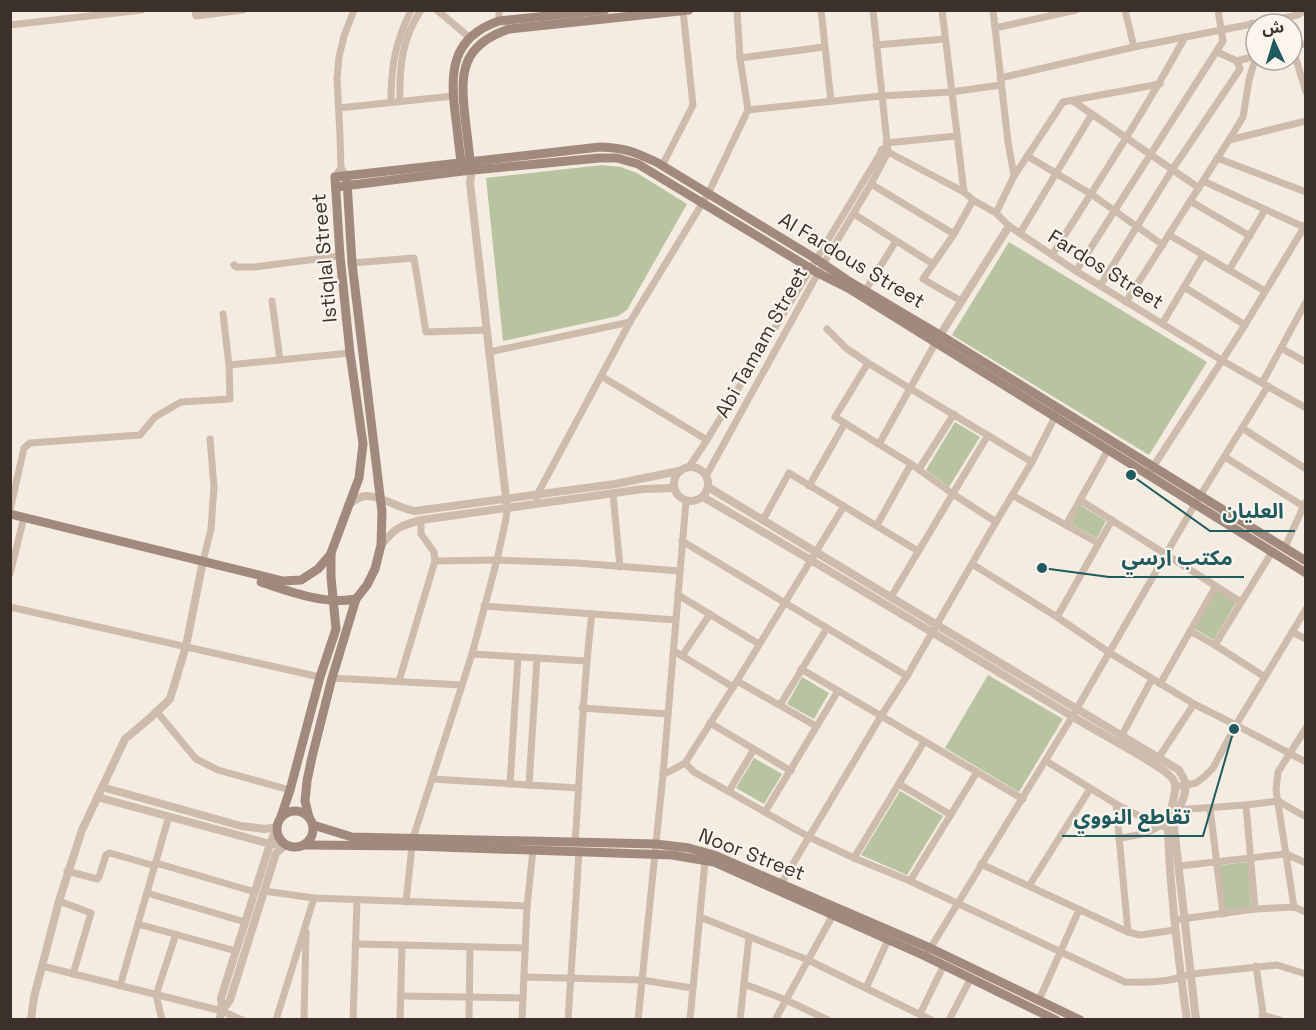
<svg xmlns="http://www.w3.org/2000/svg" width="1316" height="1030" viewBox="0 0 1316 1030" font-family="'Space Grotesk','Noto Sans Arabic',sans-serif">
<style>
.park{fill:#b8c4a0}
.lines{fill:none;stroke-linecap:round;stroke-linejoin:round}
.minor{stroke:#cdbbac;stroke-width:7}
.tertiary{stroke:#cdbbac;stroke-width:8}
.secondary{stroke:#a18a7d;stroke-width:9}
.labels{text-anchor:middle;dominant-baseline:central;stroke-width:4.5;stroke-linejoin:round;paint-order:stroke}
.street-label{font-size:20px;fill:#3b302b;stroke:#fbf5ee}
.leader{fill:none;stroke:#1f5a5e;stroke-width:2}
.callout-dot{fill:#1f5a5e;stroke:#fbf5ee;stroke-width:2}
.callout-label{font-size:21px;text-anchor:middle;font-weight:bold;fill:#1f5a5e;stroke:#fbf5ee;stroke-width:4.5;stroke-linejoin:round;paint-order:stroke}
</style>
<rect width="100%" height="100%" fill="#f4ebe1"/>
<!-- park -->
<g class="park">
<path d="M602 165 621 167 637 173 687 204 627 310 618 316 503 341 486 178Z"/>
<path d="M1009 242 1207 362 1149 455 952 335Z"/>
<path d="M955 422 980 437 949 487 926 470Z"/>
<path d="M1080 505 1106 521 1097 538 1071 524Z"/>
<path d="M1217 590 1236 603 1214 640 1195 629Z"/>
<path d="M988 675 1063 719 1019 792 945 748Z"/>
<path d="M802 677 829 693 814 719 787 704Z"/>
<path d="M754 758 782 774 764 804 736 788Z"/>
<path d="M900 791 943 816 907 875 861 855Z"/>
<path d="M1248 862 1251 907 1225 910 1220 865Z"/>
</g>
<g class="lines">
<!-- minor -->
<g class="minor">
<path d="M195 10 196 16 243 10"/>
<path d="M437 10 470 38"/>
<path d="M821 10 831 101"/>
<path d="M942 10 964 192"/>
<path d="M993 10 1008 142 1014 176"/>
<path d="M1125 10 1134 47"/>
<path d="M499 21V10"/>
<path d="M1252 23 1256 55"/>
<path d="M10 25 142 10"/>
<path d="M995 28 1076 10"/>
<path d="M876 45 944 39"/>
<path d="M1292 46 1306 92"/>
<path d="M1292 46 1306 44"/>
<path d="M1217 52 1237 61 1256 56"/>
<path d="M740 58 824 47"/>
<path d="M1000 78 1134 47 1298 15 1305 10"/>
<path d="M400 101C399 68 402 38 421 10"/>
<path d="M1073 101 1199 188"/>
<path d="M391 102C391 65 395 44 411 10"/>
<path d="M339 108 453 96"/>
<path d="M748 110 881 96 951 92 1001 85"/>
<path d="M1229 140 1243 117 1249 80 1256 56"/>
<path d="M886 143 956 136"/>
<path d="M881 150 888 152 964 192 973 200 996 213 1009 226 1076 271 1223 361 1306 408"/>
<path d="M1027 156 1091 194 1163 245"/>
<path d="M1217 158 1306 192"/>
<path d="M662 166 693 105 683 11"/>
<path d="M341 169 340 135 337 79 339 57 344 36 354 10"/>
<path d="M1203 181 1306 228"/>
<path d="M871 184 954 234"/>
<path d="M1190 201 1250 236"/>
<path d="M996 213 1014 176 1063 102 1160 84"/>
<path d="M854 214 933 264"/>
<path d="M1020 233 1092 114"/>
<path d="M1169 235 1265 291"/>
<path d="M1052 255C1098 183 1144 112 1185 37"/>
<path d="M352 263 414 258 426 332 487 330"/>
<path d="M234 265 236 267H254L340 256"/>
<path d="M1229 270 1265 210"/>
<path d="M1076 271 1223 41 1218 10"/>
<path d="M1100 286 1172 170 1240 69 1237 61"/>
<path d="M1184 287 1245 325"/>
<path d="M865 291 896 241"/>
<path d="M272 301 280 360"/>
<path d="M961 301 923 279 954 234 973 200"/>
<path d="M1126 302 1229 140 1306 121"/>
<path d="M223 314 229 365"/>
<path d="M1162 324 1203 255"/>
<path d="M827 329 846 348 868 363 1032 462"/>
<path d="M1281 348 1306 362"/>
<path d="M489 352 630 322"/>
<path d="M868 363 835 417 911 464 953 494 996 522"/>
<path d="M601 376 707 440"/>
<path d="M1262 383 1306 302"/>
<path d="M1242 428 1306 469"/>
<path d="M879 444 936 342"/>
<path d="M1225 457 1303 506H1306"/>
<path d="M689 467 707 440 883 149"/>
<path d="M919 469 954 414"/>
<path d="M1151 470 1245 325 1306 224"/>
<path d="M706 476 818 273 871 184 888 152 873 10"/>
<path d="M809 486 845 423"/>
<path d="M613 494 620 567"/>
<path d="M1012 495 1098 543"/>
<path d="M537 498V495L630 322 708 194 748 110 740 58 737 10"/>
<path d="M1080 500 1241 602"/>
<path d="M10 510 24 448 30 443 140 435 155 417 181 402 230 399 229 365 350 353"/>
<path d="M763 520 789 473 918 551"/>
<path d="M877 525 911 464"/>
<path d="M1066 525 1108 450"/>
<path d="M682 541 907 676"/>
<path d="M1285 547 1305 503"/>
<path d="M203 561 211 529 214 487 210 439"/>
<path d="M435 561 497 560 577 563 680 571"/>
<path d="M972 564 1057 617 1110 653 1194 704 1236 725 1306 762"/>
<path d="M10 574 24 517"/>
<path d="M678 595 759 644"/>
<path d="M891 597 988 435"/>
<path d="M484 606 676 620"/>
<path d="M10 607 320 677"/>
<path d="M1057 617 1112 520"/>
<path d="M1190 631 1215 645 1265 677"/>
<path d="M1292 632 1306 639"/>
<path d="M1215 645 1272 552"/>
<path d="M674 651 733 687"/>
<path d="M472 654 586 661"/>
<path d="M682 656 710 614"/>
<path d="M801 669 1023 799"/>
<path d="M332 678 462 685"/>
<path d="M399 681 435 561 434 552 421 534V520"/>
<path d="M737 681 816 726"/>
<path d="M1160 684 1216 586"/>
<path d="M780 705 827 628"/>
<path d="M582 708 668 714"/>
<path d="M157 712 196 759 218 770 290 790"/>
<path d="M710 723 791 771"/>
<path d="M1122 735 1152 679"/>
<path d="M1159 757 1194 704"/>
<path d="M1046 761 1116 804 1159 826 1172 827"/>
<path d="M685 763 694 772 809 837 854 858 910 881 1125 982C1147 983 1171 982 1191 974L1277 965 1306 974"/>
<path d="M663 775 685 763 737 681 844 506"/>
<path d="M432 779 579 788"/>
<path d="M510 784 518 657"/>
<path d="M899 784 951 815"/>
<path d="M529 785 537 658"/>
<path d="M1175 787 1196 783 1205 776 1213 768 1236 725 1306 609"/>
<path d="M729 791 754 749"/>
<path d="M1116 804 1128 932"/>
<path d="M1246 805 1255 909"/>
<path d="M1210 808 1223 914"/>
<path d="M1175 810 1246 805 1278 801 1306 817"/>
<path d="M765 812 838 691"/>
<path d="M413 838 472 654 497 560 506 519 507 507"/>
<path d="M1119 838C1133 836 1146 835 1159 826"/>
<path d="M575 842C581 766 582 690 592 614"/>
<path d="M854 858 924 742"/>
<path d="M156 863 255 892"/>
<path d="M981 864 1128 932 1140 935 1175 930"/>
<path d="M1179 866 1286 854 1306 863"/>
<path d="M67 871 97 879 99 877 106 855 110 853 155 866"/>
<path d="M910 881 977 772"/>
<path d="M781 884 881 716 907 676 996 522 1032 462 1057 413"/>
<path d="M1029 886 1090 789"/>
<path d="M264 891 314 898 527 906"/>
<path d="M147 893 245 922"/>
<path d="M59 901 91 913 73 974"/>
<path d="M406 902 412 846"/>
<path d="M1294 907 1276 790 1278 772 1306 728"/>
<path d="M700 917 808 960 931 1020"/>
<path d="M1174 920 1255 909 1294 907 1306 912"/>
<path d="M138 924 236 951"/>
<path d="M355 944 402 945"/>
<path d="M928 952 1072 717 1195 504 1268 386"/>
<path d="M42 966 222 1011 242 1020"/>
<path d="M1256 966 1264 1020"/>
<path d="M524 977 642 980 692 988"/>
<path d="M744 984 786 1000 828 1020"/>
<path d="M120 986 169 816"/>
<path d="M866 988 888 940"/>
<path d="M401 996 523 998"/>
<path d="M1039 1000 1079 910"/>
<path d="M920 1014 944 965"/>
<path d="M1262 1015 1280 1020"/>
<path d="M162 1020 156 995 176 934"/>
<path d="M276 1020 314 898"/>
<path d="M304 1020 306 932"/>
<path d="M353 1020 357 900"/>
<path d="M400 1020 402 945 525 948"/>
<path d="M469 1020 470 947"/>
<path d="M522 1020 527 906 533 850"/>
<path d="M568 1020 579 852"/>
<path d="M638 1020 663 775 686 501"/>
<path d="M690 1020 705 861"/>
<path d="M740 1020 749 937"/>
<path d="M775 1020 833 915"/>
<path d="M949 1020 971 978"/>
</g>
<!-- tertiary -->
<g class="tertiary">
<path d="M472 170 470 183 507 507"/>
<path d="M335 177 341 169 346 176"/>
<path d="M937 340 1009 226"/>
<circle cx="691" cy="484" r="17"/>
<path d="M708 487 937 625 1179 770 1184 779 1186 786 1184 797 1178 810 1174 827 1196 1020"/>
<path d="M703 497C826 568 948 642 1070 715 1096 731 1123 745 1149 761 1157 767 1169 772 1174 781 1179 789 1167 817 1168 830 1170 893 1178 957 1187 1020"/>
<path d="M348 505C352 502 356 499 361 497 375 492 399 509 415 511L615 484 679 471"/>
<path d="M381 545C396 527 400 526 421 520L643 489 674 488"/>
<path d="M102 787 241 826 265 829 277 827"/>
<path d="M97 797 270 844 286 845"/>
<path d="M222 1011 221 998 270 844 277 827"/>
<path d="M31 1020 34 997 59 901 82 830 125 739 150 718 170 699 186 646 203 561"/>
<path d="M219 1020 222 1011 230 1000 276 853 286 845"/>
</g>
<!-- secondary -->
<g class="secondary">
<path d="M462 166C459 151 458 135 456 120 450 75 449 38 499 21L605 10"/>
<path d="M471 168C469 151 467 134 465 117 460 73 461 45 509 29L689 10"/>
<path d="M336 187 463 171 599 158H617L638 164 818 273 848 288C1001 383 1153 478 1306 573"/>
<path d="M10 514 283 581 301 580 318 569 331 554"/>
<path d="M261 582C290 592 326 605 356 599"/>
<circle cx="295" cy="829" r="18"/>
<path d="M281 817 290 790 320 677 336 629 331 577V553L359 478 363 444 350 353 340 256 335 177 600 147C626 148 635 152 658 163L816 259 847 280 940 335 1306 561"/>
<path d="M309 817 305 801 307 781 312 757 332 678 356 599 367 585 375 569 381 545 382 512 352 263 347 181"/>
<path d="M313 825 352 837 656 844 689 848 714 855 930 948 1080 1020"/>
<path d="M305 845 412 846 672 855 714 862 925 956 1056 1020"/>
</g>
</g>
<g class="labels">
<!-- street labels -->
<g class="street-label">
<text transform="translate(324 258) rotate(-95)">Istiqlal Street</text>
<text transform="translate(852 260) rotate(31)">Al Fardous Street</text>
<text transform="translate(1106 269) rotate(32)">Fardos Street</text>
<text transform="translate(761 342) rotate(-61)">Abi Tamam Street</text>
<text transform="translate(752 854) rotate(21)">Noor Street</text>
</g>
</g>
<!-- callouts -->
<path class="leader" d="M1131 475L1210 531H1295M1042 568L1109 577H1244M1234 729L1203 836H1062"/>
<g class="callout-dot">
<circle cx="1131" cy="475" r="6"/>
<circle cx="1042" cy="568" r="6"/>
<circle cx="1234" cy="729" r="6"/>
</g>
<g class="callout-label">
<text x="1253" y="518">العليان</text>
<text x="1177" y="565">مكتب ارسي</text>
<text x="1132" y="824">تقاطع النووي</text>
</g>
<!-- border -->
<rect width="1316" height="1030" fill="none" stroke="#3b302b" stroke-width="24"/>
<!-- north arrow -->
<g transform="translate(1274 42) rotate(356)"><circle r="28" fill="#fbf5ee" stroke="#aea6a0" stroke-width="1.5"/>
<path d="M0-4.5L10 22L0 15L-10 22Z" fill="#1f5a5e"/>
<text y="-9" font-size="16" font-weight="bold" text-anchor="middle" fill="#3b302b">ش</text>
</g>
</svg>
